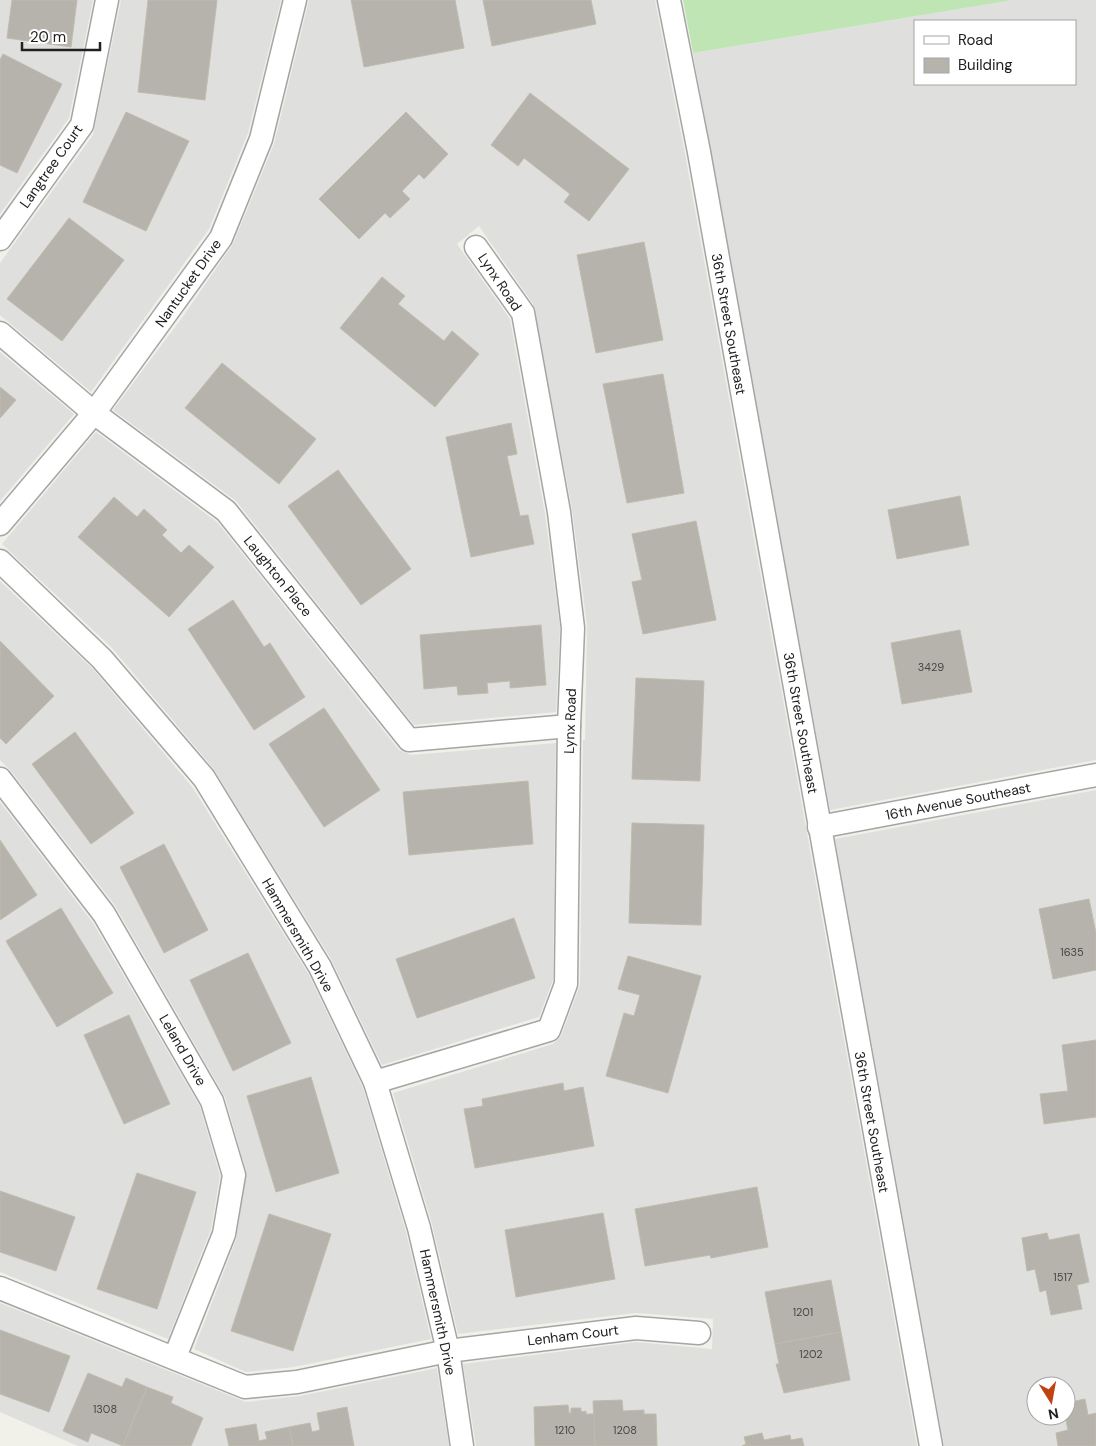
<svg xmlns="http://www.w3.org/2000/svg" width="1096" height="1446" viewBox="0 0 1096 1446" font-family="'DM Sans',sans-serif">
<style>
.residential{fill:#dfdfde;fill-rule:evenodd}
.grass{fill:#bfe5b4}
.building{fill:#b6b3ac;stroke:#c1bbac}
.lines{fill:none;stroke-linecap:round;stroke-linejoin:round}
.street-casing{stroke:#a5a5a5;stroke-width:25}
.street{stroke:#fff;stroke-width:22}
.labels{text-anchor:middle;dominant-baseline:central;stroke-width:4.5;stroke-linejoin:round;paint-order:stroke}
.number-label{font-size:11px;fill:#464644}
.street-label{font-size:14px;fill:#212121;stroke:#fff}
</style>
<rect width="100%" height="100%" fill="#f1f0e9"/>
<!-- residential -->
<g class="residential">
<path d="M0 0H93L69 118 0 214Z"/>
<path d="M121 0H281L248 133 209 229 91 392 0 315V263L93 135Z"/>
<path d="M309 0H655L685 154 917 1446H476L463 1364 636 1342 712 1349 713 1319 636 1313 458 1334 432 1224 393 1093 553 1044 561 1036 580 985 583 740H585L587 626 572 509 533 304 479 226 457 244 510 319 545 514 560 628 556 712 414 725 236 501 113 410 184 315 233 244 274 144Z"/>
<path d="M1013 0H1096V760L830 810 693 53ZM915 21H1075V84H915Z"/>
<path d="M0 352 74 414 0 501Z"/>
<path d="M96 432 217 522 399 750 411 755 556 743 553 980 539 1017 382 1065 331 959 213 768 112 648 2 544Z"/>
<path d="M0 581 93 669 193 788 309 975 363 1088 406 1232 431 1339 294 1367 246 1372 194 1349 236 1240 246 1171 225 1097 114 904 11 771 0 760Z"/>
<path d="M1096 790V1446H944L835 839ZM1036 1386H1066V1416H1036Z"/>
<path d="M0 802 93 923 200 1107 220 1176 211 1229 168 1339 0 1272Z"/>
<path d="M0 1303 246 1402 300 1396 437 1368 449 1446H78L0 1412Z"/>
</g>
<!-- grass -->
<path class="grass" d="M683 0H1013L693 53Z"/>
<!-- building -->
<g class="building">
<path d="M12 0H77L71 47 7 38Z"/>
<path d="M148 0H217L205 100 138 92Z"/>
<path d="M351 0H455L464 48 364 67Z"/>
<path d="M483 0H591L596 24 492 46Z"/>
<path d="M3 54 62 84 17 173 0 165V60Z"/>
<path d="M530 93 629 169 589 221 564 202 570 194 524 158 518 166 491 145Z"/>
<path d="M126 112 189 141 146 231 83 202Z"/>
<path d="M406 112 448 154 424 179 419 174 402 191 410 199 390 218 385 213 359 239 319 199Z"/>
<path d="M69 218 124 260 62 341 7 299Z"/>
<path d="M644 242 663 340 596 353 577 255Z"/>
<path d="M382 277 405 296 398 304 444 341 452 331 479 354 435 407 340 328Z"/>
<path d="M222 363 316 439 279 484 185 408Z"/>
<path d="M663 374 684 493 627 503 603 384Z"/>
<path d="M0 387 16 400 0 418Z"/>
<path d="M511 423 517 454 507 456 520 516 528 515 534 544 471 557 446 437Z"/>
<path d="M338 470 411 569 361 605 288 506Z"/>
<path d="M960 496 969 545 897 559 888 510Z"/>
<path d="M114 497 137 517 144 509 167 530 162 535 181 553 189 545 214 567 169 617 78 537Z"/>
<path d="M696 521 716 620 643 634 632 582 642 580 632 534Z"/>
<path d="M233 600 264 647 270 643 305 697 254 730 188 629Z"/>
<path d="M541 625 546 685 510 688V681L487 683 488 693 458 695 457 686 424 689 420 635Z"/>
<path d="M960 630 972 692 902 704 891 643Z"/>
<path d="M0 641 54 696 6 744 0 738Z"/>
<path d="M636 678 704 681 700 781 632 779Z"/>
<path d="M324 708 380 790 324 827 269 744Z"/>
<path d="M75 732 134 813 91 844 32 764Z"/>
<path d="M528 781 533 844 409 855 403 792Z"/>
<path d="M632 823 704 825 701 925 629 923Z"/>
<path d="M0 840 37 895 0 920Z"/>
<path d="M164 844 208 930 164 953 120 867Z"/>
<path d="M1089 899 1096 933V970L1053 979 1039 909Z"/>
<path d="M61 908 113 993 57 1027 6 941Z"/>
<path d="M514 918 535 978 417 1018 396 959Z"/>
<path d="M248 953 291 1043 233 1071 190 980Z"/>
<path d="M628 956 701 976 668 1093 606 1076 624 1013 634 1016 640 995 618 989Z"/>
<path d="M129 1015 170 1104 124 1124 84 1035Z"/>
<path d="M1096 1040V1117L1044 1124 1040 1094 1068 1091 1062 1045Z"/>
<path d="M311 1077 339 1173 276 1192 247 1096Z"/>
<path d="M563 1083 564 1091 583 1087 594 1146 475 1168 464 1109 483 1106 482 1099Z"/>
<path d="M137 1173 196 1192 157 1309 97 1289Z"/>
<path d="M757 1187 768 1247 711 1258 710 1255 645 1266 635 1209Z"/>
<path d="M0 1191 75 1217 56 1271 0 1252Z"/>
<path d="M603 1213 615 1279 516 1297 505 1230Z"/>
<path d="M269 1214 331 1234 293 1351 231 1331Z"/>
<path d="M1047 1233 1049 1240 1079 1234 1089 1282 1077 1285 1082 1309 1051 1315 1046 1290 1040 1292 1035 1269 1027 1271 1022 1238Z"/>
<path d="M831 1280 841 1332 775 1344 765 1292Z"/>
<path d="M0 1330 70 1356 49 1412 0 1394Z"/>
<path d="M841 1332 850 1380 784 1393 776 1364H779L775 1344Z"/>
<path d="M88 1373 122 1387 126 1378 147 1387 123 1446 91 1433 88 1442 63 1431Z"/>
<path d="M147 1387 173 1397 171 1403 203 1418 191 1446H123Z"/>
<path d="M1085 1399 1088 1415 1096 1413V1446H1058L1056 1433 1068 1430 1065 1416 1066 1403Z"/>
<path d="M622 1400 623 1411 644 1410V1414H656L657 1446H595L593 1401Z"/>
<path d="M568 1405 569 1413H571V1408H581V1412L586 1411V1414H594L595 1446H535L534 1407Z"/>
<path d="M347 1407 354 1446H293L289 1427 310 1423 312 1432 320 1430 317 1413Z"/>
<path d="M256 1424 259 1441 267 1439 265 1432 289 1427 293 1446H229L225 1429Z"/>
<path d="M762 1433 764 1440 790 1435 791 1440 802 1438 804 1446H742L746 1444 744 1437Z"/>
</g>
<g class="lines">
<defs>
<g id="street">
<path d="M669 0 699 152 931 1446"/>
<path d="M0 239 82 125 107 0"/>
<path d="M0 333 94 413 226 511 409 740 569 726"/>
<path d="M0 524 94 413 221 238 261 139 295 0"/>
<path d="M0 561 102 659 204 778 320 967 375 1082 419 1228 448 1351 462 1446"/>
<path d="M0 779 104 914 212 1101 234 1175 224 1234 175 1357"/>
<path d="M819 827 1096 775"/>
<path d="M375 1082 549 1030 566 984 569 726 573 628 559 512 523 313 476 247"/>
<path d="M0 1288 245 1387 297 1382 448 1351 636 1328 699 1333"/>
</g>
</defs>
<!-- street casing -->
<use href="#street" class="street-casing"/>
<!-- street -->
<use href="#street" class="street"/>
</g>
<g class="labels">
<!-- number labels -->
<g class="number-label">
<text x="931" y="667">3429</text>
<text x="1072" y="952">1635</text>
<text x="1063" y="1277">1517</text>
<text x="803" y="1312">1201</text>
<text x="811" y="1354">1202</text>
<text x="105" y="1409">1308</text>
<text x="565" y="1430">1210</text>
<text x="625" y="1430">1208</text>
</g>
<!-- street labels -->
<g class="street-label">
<text transform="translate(51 166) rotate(-55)">Langtree Court</text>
<text transform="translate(500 282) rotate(56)">Lynx Road</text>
<text transform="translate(188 283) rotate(-55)">Nantucket Drive</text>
<text transform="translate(729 324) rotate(80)">36th Street Southeast</text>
<text transform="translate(278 576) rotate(51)">Laughton Place</text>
<text transform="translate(570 721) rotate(-88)">Lynx Road</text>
<text transform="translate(801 723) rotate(80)">36th Street Southeast</text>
<text transform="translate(958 801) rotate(-11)">16th Avenue Southeast</text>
<text transform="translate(298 935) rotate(60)">Hammersmith Drive</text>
<text transform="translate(183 1050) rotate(60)">Leland Drive</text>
<text transform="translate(872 1122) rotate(80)">36th Street Southeast</text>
<text transform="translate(438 1312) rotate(78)">Hammersmith Drive</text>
<text transform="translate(573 1335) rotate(-7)">Lenham Court</text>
</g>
</g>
<!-- legend -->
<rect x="914" y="20" width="162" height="65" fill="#ffffff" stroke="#a6a6a6"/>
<rect x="924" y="36" width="25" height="8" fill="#ffffff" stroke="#a6a6a6"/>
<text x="958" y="45" font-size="15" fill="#212121">Road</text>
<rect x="924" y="58" width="25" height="15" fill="#b6b3ac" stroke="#a6a6a6"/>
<text x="958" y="70" font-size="15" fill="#212121">Building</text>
<!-- north arrow -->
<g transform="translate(1051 1401) rotate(169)"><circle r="24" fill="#ffffff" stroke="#a6a6a6"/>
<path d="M0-4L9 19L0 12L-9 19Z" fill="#c04213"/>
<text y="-8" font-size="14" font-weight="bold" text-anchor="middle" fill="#212121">N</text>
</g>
<!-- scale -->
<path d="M22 42v8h78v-8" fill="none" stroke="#212121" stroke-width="2.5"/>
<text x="30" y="42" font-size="15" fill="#212121" stroke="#ffffff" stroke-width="4" paint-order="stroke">20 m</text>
</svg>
